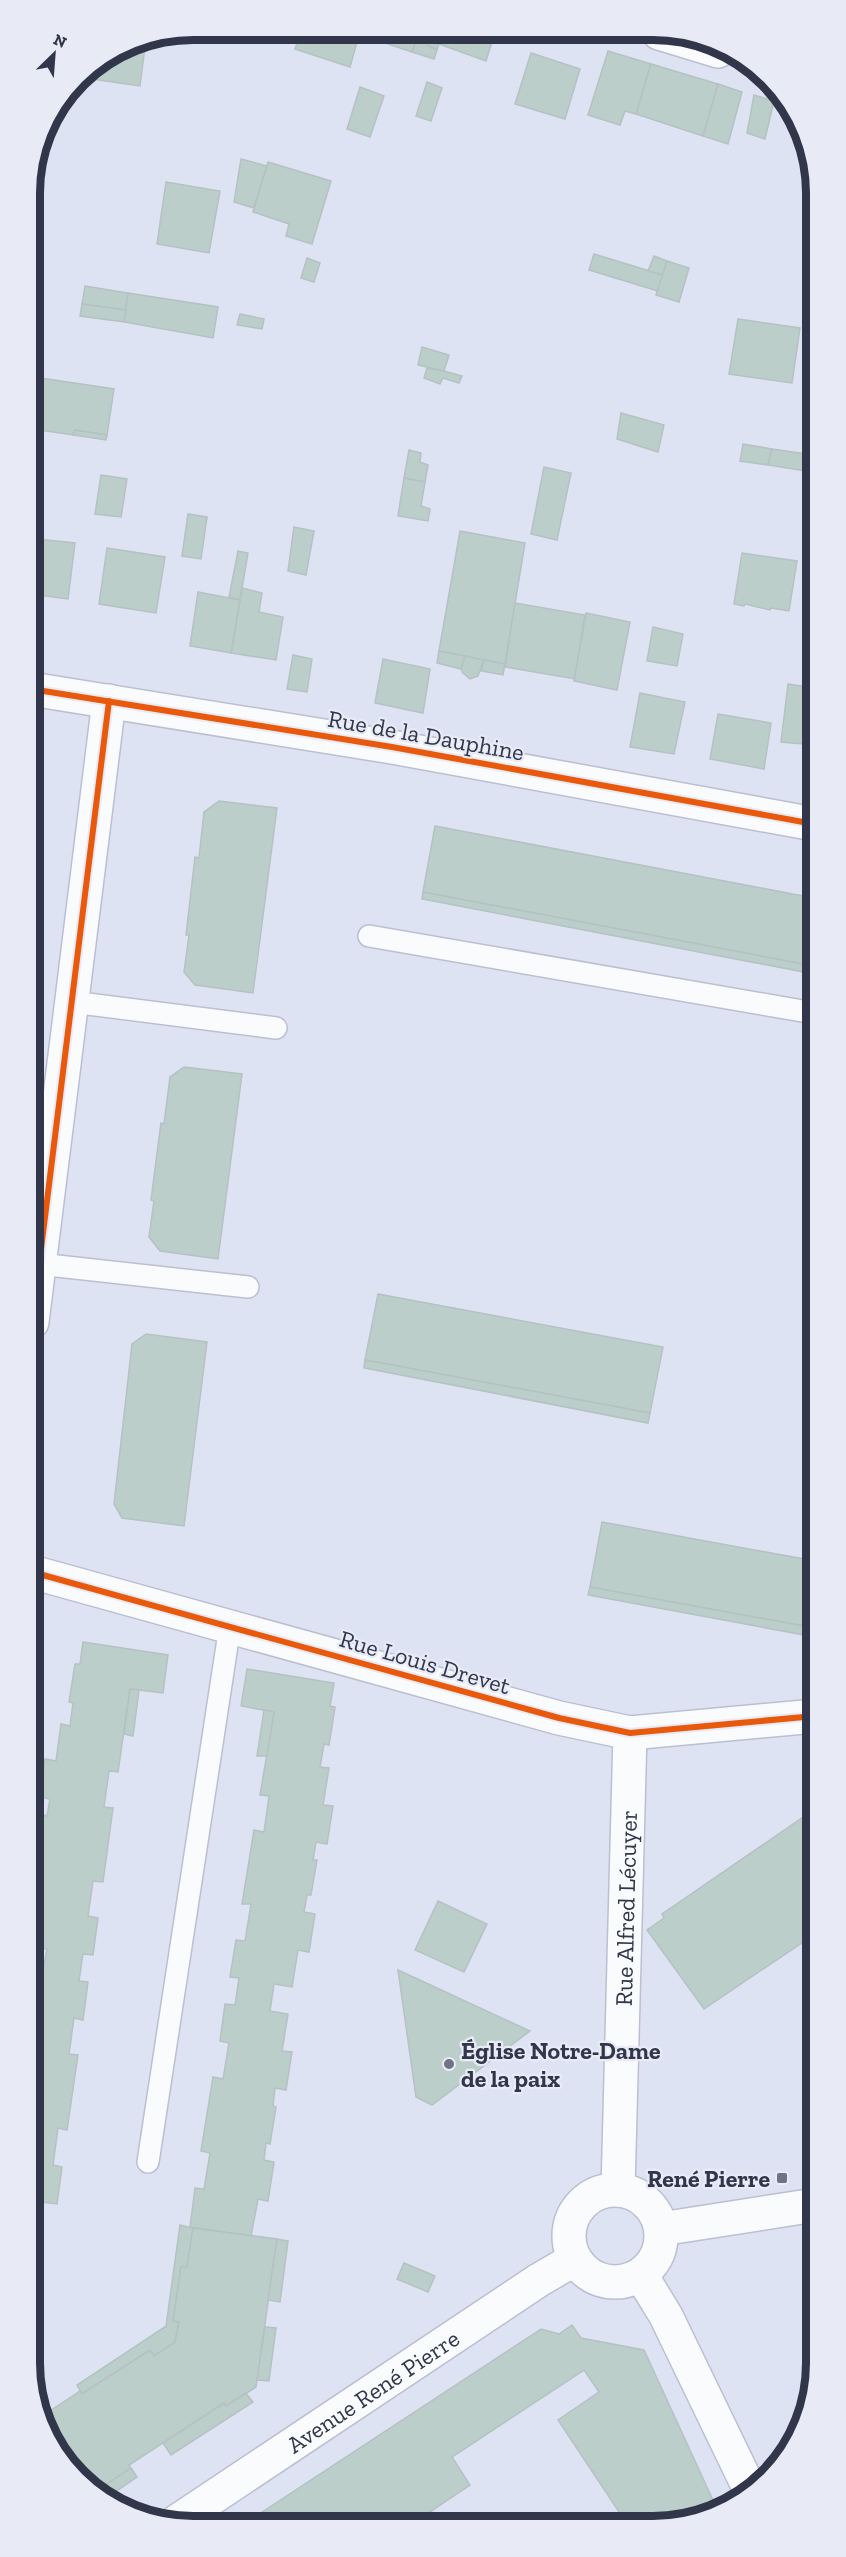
<svg xmlns="http://www.w3.org/2000/svg" width="846" height="2557" viewBox="0 0 846 2557" font-family="'Zilla Slab',serif">
<style>
.building{fill:#bbceca;stroke:#b5c1c2;stroke-width:1.5}
.lines{fill:none;stroke-linecap:round;stroke-linejoin:round}
.service-casing{stroke:#bbbfd1;stroke-width:24}
.minor-casing{stroke:#bbbfd1;stroke-width:36}
.tertiary-casing{stroke:#bbbfd1;stroke-width:36}
.service{stroke:#fafbfd;stroke-width:21}
.minor{stroke:#fafbfd;stroke-width:33}
.tertiary{stroke:#fafbfd;stroke-width:33}
.cycleway-casing{stroke:#e8ebf6;stroke-width:10}
.cycleway{stroke:#e8590c;stroke-width:6}
.poi-dot{fill:#6e7386;stroke:#e8ebf6;stroke-width:2}
.labels{text-anchor:middle;dominant-baseline:central;stroke-width:4.5;stroke-linejoin:round;paint-order:stroke}
.street-label{font-size:24px;fill:#31364b;stroke:#e8ebf6}
.poi-label{font-size:24px;font-weight:bold;fill:#31364b;stroke:#e8ebf6;text-anchor:start}
.rim{fill:none;stroke:#31364b;stroke-width:8}
</style>
<rect width="100%" height="100%" fill="#dee3f4"/>
<!-- building -->
<g class="building">
<path d="M301 31H360L350 67 295 49Z"/>
<path d="M392 31 443 32 437 50 427 45 430 40 419 35 412 52 388 44Z"/>
<path d="M443 32H495L486 61 439 44Z"/>
<path d="M419 35 430 40 427 45 437 50 434 59 412 52Z"/>
<path d="M146 39 140 86 85 78 86 71 131 42Z"/>
<path d="M608 51 651 64 636 114 625 111 620 125 588 115Z"/>
<path d="M531 53 580 69 565 119 515 104Z"/>
<path d="M651 64 718 84 703 136 636 114Z"/>
<path d="M427 82 442 88 431 121 416 116Z"/>
<path d="M718 84 742 92 728 144 703 136Z"/>
<path d="M360 87 384 96 370 137 347 129Z"/>
<path d="M754 95 774 101 765 139 747 133Z"/>
<path d="M241 159 267 166 254 208 234 202Z"/>
<path d="M268 162 331 181 312 244 286 236 289 224 253 212Z"/>
<path d="M166 182 220 191 209 253 157 244Z"/>
<path d="M594 254 663 275 658 291 589 270Z"/>
<path d="M654 256 667 261 663 275 648 271Z"/>
<path d="M307 258 320 263 314 282 301 278Z"/>
<path d="M667 261 689 268 679 302 656 295Z"/>
<path d="M85 286 128 293 126 310 82 304Z"/>
<path d="M128 293 218 307 213 338 124 322Z"/>
<path d="M82 304 126 310 124 322 80 316Z"/>
<path d="M240 314 264 319 262 329 237 325Z"/>
<path d="M738 319 800 328 792 383 729 374Z"/>
<path d="M422 347 449 355 444 371 418 365Z"/>
<path d="M427 368 444 371 462 376 459 383 443 378 440 384 424 378Z"/>
<path d="M41 378 114 389 107 435 75 430 73 435 33 429V422H31V384L37 385Z"/>
<path d="M621 413 664 425 658 452 617 439Z"/>
<path d="M75 430 107 435 106 440 73 435Z"/>
<path d="M743 444 772 449 768 465 740 461Z"/>
<path d="M772 449 813 455 811 472 768 465Z"/>
<path d="M409 450 421 453 420 462 428 465 425 482 404 478Z"/>
<path d="M544 467 571 473 557 540 531 534Z"/>
<path d="M101 475 127 479 121 517 95 514Z"/>
<path d="M404 478 425 482 421 506 430 509 428 521 398 516Z"/>
<path d="M188 514 207 517 201 559 182 556Z"/>
<path d="M294 527 314 531 306 575 288 571Z"/>
<path d="M460 531 525 543 505 664 439 651Z"/>
<path d="M37 539 75 543 68 599 31 594Z"/>
<path d="M107 548 165 557 156 613 99 604Z"/>
<path d="M238 551 248 553 240 600 229 597Z"/>
<path d="M742 553 797 561 789 611 771 608 770 610 745 604 744 606 734 604Z"/>
<path d="M242 588 262 593 259 612 283 617 276 660 231 653Z"/>
<path d="M198 592 240 600 231 653 190 646Z"/>
<path d="M515 603 585 615 575 679 505 667Z"/>
<path d="M586 613 630 622 617 690 574 681Z"/>
<path d="M653 627 683 634 677 666 647 661Z"/>
<path d="M439 651 465 656 461 669 437 663Z"/>
<path d="M293 655 312 659 307 692 287 689Z"/>
<path d="M465 656 484 660 478 676 470 679 463 673 461 669Z"/>
<path d="M383 659 430 669 423 713 375 703Z"/>
<path d="M484 660 505 664 503 675 481 671Z"/>
<path d="M788 684 814 688V745L781 742Z"/>
<path d="M640 693 685 702 674 754 630 747Z"/>
<path d="M718 714 771 723 764 769 710 759Z"/>
<path d="M219 801 277 808 253 993 195 985 184 972 189 935H186L195 857 199 858 204 812Z"/>
<path d="M435 826 814 898V966L423 892Z"/>
<path d="M423 892 814 966V974L422 899Z"/>
<path d="M184 1067 242 1074 218 1259 160 1251 149 1237 154 1201 151 1200 161 1123 164 1124 170 1077Z"/>
<path d="M378 1294 663 1347 650 1413 365 1360Z"/>
<path d="M146 1334 207 1342 184 1526 122 1518 114 1504 132 1344Z"/>
<path d="M365 1360 650 1413 648 1423 364 1368Z"/>
<path d="M602 1522 815 1561V1628L590 1587Z"/>
<path d="M590 1587 815 1628V1637L588 1595Z"/>
<path d="M83 1642 168 1655 163 1693 130 1689 118 1772 109 1771 104 1807 113 1808 103 1882 93 1881 88 1916 98 1918 93 1955 83 1954 79 1981 88 1982 83 2020 74 2018 69 2054 78 2055 67 2130 58 2128 53 2165 62 2167 57 2204 33 2201V1974L42 1976 47 1949 33 1947 32 1870 39 1871 42 1854 38 1853 44 1815 47 1816 50 1799 40 1797 45 1759 56 1761 61 1724 70 1726 73 1703 69 1702 75 1664H80Z"/>
<path d="M247 1669 334 1683 330 1706 335 1707 329 1745 324 1744 320 1767 329 1768 323 1805 333 1806 327 1844 316 1842 313 1860H317L311 1895H307L304 1912 315 1914 309 1952 298 1950 292 1987 274 1984 270 2011 288 2014 282 2051 292 2052 286 2090 275 2088 273 2106 276 2107 270 2144 266 2143 264 2160 274 2162 268 2201 258 2199 251 2236 190 2227 195 2188 204 2189 210 2153 201 2151 213 2077 223 2079 229 2043 220 2041 225 2004 235 2005 239 1978 230 1977 236 1940 245 1941 251 1904H242L254 1830 264 1832 269 1796 260 1795 274 1712 241 1706Z"/>
<path d="M130 1689 139 1690 133 1736 124 1734Z"/>
<path d="M264 1710 274 1712 267 1756H257Z"/>
<path d="M815 1809V1934L704 2009 647 1930 664 1918 662 1914Z"/>
<path d="M438 1901 487 1924 464 1972 415 1950Z"/>
<path d="M398 1970 530 2031 432 2105 416 2097Z"/>
<path d="M180 2225 193 2228 187 2267H181L173 2321 179 2322 175 2342 154 2356 150 2350 82 2394 77 2385 166 2326Z"/>
<path d="M193 2228 277 2239 256 2387 226 2406 224 2403 129 2465 131 2468 98 2490 78 2479 44 2415 80 2391 82 2394 150 2350 154 2356 175 2342 179 2322 173 2321 181 2267H187Z"/>
<path d="M277 2239 288 2241 280 2302 268 2300Z"/>
<path d="M404 2263 435 2276 428 2292 397 2279Z"/>
<path d="M572 2325 581 2338 644 2350 718 2511 684 2524H627L558 2420 599 2392 584 2370 452 2457 470 2485 412 2524H244L541 2329 559 2334Z"/>
<path d="M265 2327 276 2328 269 2381 257 2380Z"/>
<path d="M246 2393 253 2402 171 2455 163 2443 224 2403 226 2406Z"/>
<path d="M131 2468 137 2477 109 2496 98 2490Z"/>
<path d="M431 2511 440 2524H412Z"/>
</g>
<g class="lines">
<defs>
<g id="service">
<path d="M30 213 32 205"/>
<path d="M369 936 814 1013"/>
<path d="M72 1002 276 1028"/>
<path d="M39 1264 248 1287"/>
<path d="M148 2162 230 1626"/>
</g>
<g id="minor">
<path d="M31 689 392 747 814 824"/>
<path d="M32 1322 109 701"/>
<path d="M32 1572 559 1718 630 1733 815 1716"/>
<circle cx="615" cy="2236" r="46"/>
<path id="s1" d="M618 2190 630 1733"/>
<path d="M661 2229 815 2205"/>
<path d="M641 2275 666 2316 751 2492"/>
<path id="s2" d="M173 2524 539 2280 575 2259"/>
</g>
<path id="tertiary" d="M659 33 718 51"/>
</defs>
<!-- service casing -->
<use href="#service" class="service-casing"/>
<!-- minor casing -->
<use href="#minor" class="minor-casing"/>
<!-- tertiary casing -->
<use href="#tertiary" class="tertiary-casing"/>
<!-- service -->
<use href="#service" class="service"/>
<!-- minor -->
<use href="#minor" class="minor"/>
<!-- tertiary -->
<use href="#tertiary" class="tertiary"/>
<defs>
<g id="cycleway">
<path d="M31 689 392 747 814 824"/>
<path d="M32 1322 109 701"/>
<path d="M32 1572 559 1718 630 1733 815 1716"/>
</g>
</defs>
<!-- cycleway casing -->
<use href="#cycleway" class="cycleway-casing"/>
<!-- cycleway -->
<use href="#cycleway" class="cycleway"/>
</g>
<!-- markers -->
<g class="poi-dot">
<circle cx="449" cy="2064" r="6"/>
<rect x="776" y="2172" width="12" height="12" rx="3"/>
</g>
<g class="labels">
<!-- street labels -->
<g class="street-label">
<text transform="translate(426 735) rotate(10)">Rue de la Dauphine</text>
<text transform="translate(425 1662) rotate(16)">Rue Louis Drevet</text>
<text stroke="none"><textPath href="#s1" startOffset="282">Rue Alfred Lécuyer</textPath></text>
<text stroke="none"><textPath href="#s2" startOffset="240">Avenue René Pierre</textPath></text>
</g>
<!-- poi labels -->
<g class="poi-label">
<text x="461" y="2050">Église Notre-Dame<tspan x="461" dy="28">de la paix</tspan></text>
<text x="770" y="2178" text-anchor="end">René Pierre</text>
</g>
</g>
<!-- crop -->
<path d="M0 0H846V2557H0ZM193 40H653A153 153 0 0 1 806 193V2363A153 153 0 0 1 653 2516H193A153 153 0 0 1 40 2363V193A153 153 0 0 1 193 40Z" fill="#e8ebf6" fill-rule="evenodd"/>
<path class="rim" d="M193 40H653A153 153 0 0 1 806 193V2363A153 153 0 0 1 653 2516H193A153 153 0 0 1 40 2363V193A153 153 0 0 1 193 40Z"/>
<!-- north arrow -->
<g transform="translate(54 54) rotate(25)" stroke="#e8ebf6" stroke-width="4.5" paint-order="stroke">
<path d="M0-4.5L10 22L0 15L-10 22Z" fill="#31364b"/>
<text y="-9" font-size="16" font-weight="bold" text-anchor="middle" fill="#31364b">N</text>
</g>
</svg>
